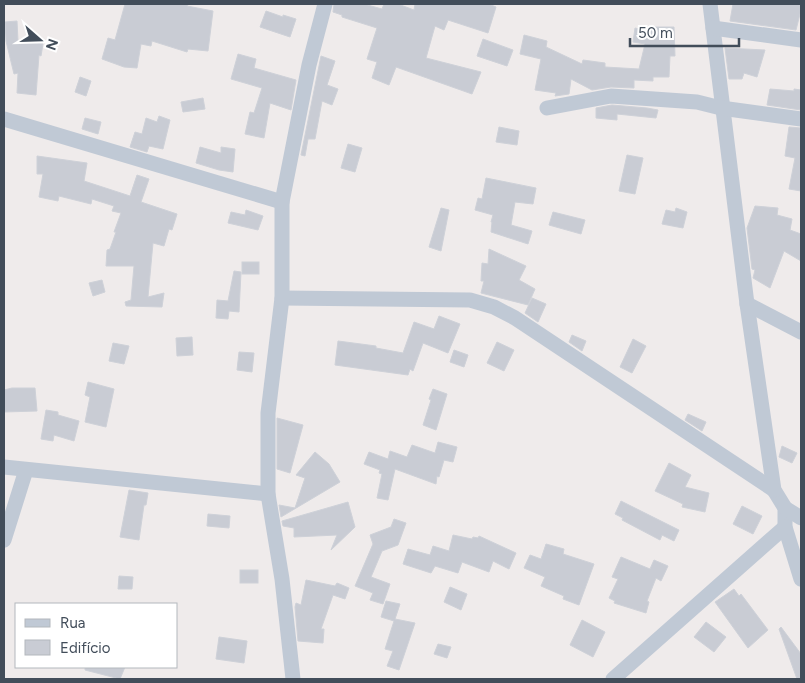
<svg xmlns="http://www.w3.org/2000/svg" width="805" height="683" viewBox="0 0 805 683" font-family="Figtree,sans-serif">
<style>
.building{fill:#c9ccd4;stroke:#ced1d8}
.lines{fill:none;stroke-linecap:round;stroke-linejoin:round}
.street{stroke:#c0c9d5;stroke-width:15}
</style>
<rect width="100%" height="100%" fill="#efebeb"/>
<!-- building -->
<g class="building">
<path d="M125 4H188L187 6 213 11 208 51 188 49 187 52 152 41 151 46 141 44 137 68 124 67 102 59 108 38 115 40Z"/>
<path d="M334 4H364L382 9 384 4H398L414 10 415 4H489L496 7 488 33 448 20 444 30 435 26 426 58 481 72 472 94 396 67 389 85 372 78 377 62 367 59 377 28 342 17V15L333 12Z"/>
<path d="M733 4H801V10L796 30 730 21Z"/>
<path d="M266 11 283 17V15L296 19 290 37 260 27Z"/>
<path d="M17 21 18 41 27 39V42L43 44 41 56 39 55 36 95 17 93 18 73 14 74 6 41 5 22Z"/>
<path d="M648 27H674L675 56H670L669 77H653V81L634 80V88L611 87 592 90 571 79 569 94 555 96 556 93 535 90 541 59 520 54 524 35 547 41 546 47 582 64 583 60 605 63V67L639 69 645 44 633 42 635 28 648 31Z"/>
<path d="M483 39 513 50 507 66 477 56Z"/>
<path d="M725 48 765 50 757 77 744 73 742 79H729Z"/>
<path d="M238 54 256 59 254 68 296 80 291 110 270 103 264 138 245 134 250 112 254 113 262 88 231 79Z"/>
<path d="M321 56 335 61 327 85 338 89 332 105 322 101 315 139H308L305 156 301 155Z"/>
<path d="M80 77 91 81 86 96 75 92Z"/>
<path d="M770 89 794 91V89L801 90V110L767 105Z"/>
<path d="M203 98 205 109 183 112 181 102Z"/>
<path d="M612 105 647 108 658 110 656 118 617 114V120L596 118V108Z"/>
<path d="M159 116 170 120 163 149 149 146 147 152 130 147 135 132 142 134 146 118 157 122Z"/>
<path d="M85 118 101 122 98 134 82 129Z"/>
<path d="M499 127 519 131 517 145 496 142Z"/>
<path d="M789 127 801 128V191L789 189 795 158 785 156Z"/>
<path d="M348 144 362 148 355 172 341 168Z"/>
<path d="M200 147 221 153V147L235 149 233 172 219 170 196 163Z"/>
<path d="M627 155 643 158 635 194 619 191Z"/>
<path d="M37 156 87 163 84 181 130 196 137 175 149 179 141 202 177 214 172 230 169 229 164 246 153 243 148 297 164 293 162 307 126 306 125 302 131 300 134 266H106L107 250 110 249 116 232H114L121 213 112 211 114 206 92 199 91 204 59 196 58 201 39 197 43 174H37Z"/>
<path d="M486 178 536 188 533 204 515 202 511 225 532 231 528 244 491 232 492 222H491L493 215 475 210 478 198 482 199Z"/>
<path d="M755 206 778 208 777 215 792 219 790 230 801 234V261L784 251 770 288 753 278 755 270 752 269 747 228Z"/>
<path d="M441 208 449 210 441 251 429 247Z"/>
<path d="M676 208 687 212 683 228 662 224 666 210 675 212Z"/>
<path d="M246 210 263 216 258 230 228 223 231 212 245 215Z"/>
<path d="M553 212 585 220 581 234 549 225Z"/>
<path d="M489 249 526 266 519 280 535 289 528 305 481 293 484 281H481L482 263 488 264Z"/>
<rect x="242" y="262" width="17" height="12"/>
<path d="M234 271 241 272 239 312 229 311 228 319 216 318 217 300 228 301Z"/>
<path d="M102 280 105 292 93 296 89 283Z"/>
<path d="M532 298 546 304 538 322 525 313Z"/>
<path d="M439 316 460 324 448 353 423 343 413 371 410 369 408 375 335 365 338 341 376 346V348L403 353 414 322 434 329Z"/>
<path d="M572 335 586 341 582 351 569 342Z"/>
<path d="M192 337 193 355 177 356 176 338Z"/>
<path d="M633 339 646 346 632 373 620 367Z"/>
<path d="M497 342 514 350 504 371 487 363Z"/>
<path d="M113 343 129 346 124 364 109 361Z"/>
<path d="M454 350 468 355 464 367 450 362Z"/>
<path d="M239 352 254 353 252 372 237 370Z"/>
<path d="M88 382 114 389 106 427 85 422 90 397 85 395Z"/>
<path d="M12 388H35L37 411 4 412V390Z"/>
<path d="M433 389 447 394 436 430 423 425 431 400 429 399Z"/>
<path d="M46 410 58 412V415L79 421 74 441 54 435 53 441 41 439Z"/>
<path d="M688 414 706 422 702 431 685 420Z"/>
<path d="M277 418 303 425 290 473 277 469Z"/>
<path d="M438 442 457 447 453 462 444 460 439 477 437 476 436 484 395 469 388 500 377 498 382 474 379 473 380 470 364 464 369 452 388 459 390 451 407 457 412 445 435 453Z"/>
<path d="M782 446 797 453 792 463 779 457Z"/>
<path d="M315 452 329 464 340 482 281 517 279 505 295 508 305 478 296 475Z"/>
<path d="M669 463 691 475 685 487 709 493 705 512 682 507 683 504 655 491Z"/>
<path d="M129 490 148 493 146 505H144L139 540 120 537Z"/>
<path d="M621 501 679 530 674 541 662 535 660 540 622 520 623 518 615 514Z"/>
<path d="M348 502 355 527 331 550 337 535 294 537V528L283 526 282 521Z"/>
<path d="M742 506 762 516 753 534 733 524Z"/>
<path d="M208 514 230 516 229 528 207 526Z"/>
<path d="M394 519 406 523 398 545 382 551 371 577 390 584 383 604 370 600 373 593 355 586 373 544 370 535 391 527Z"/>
<path d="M453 535 472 539 473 537 478 538 479 536 516 553 509 569 493 561 489 572 462 562 458 573 435 566 431 573 403 564 408 549 430 555 433 546 449 551Z"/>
<path d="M546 544 564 549 563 554 594 564 579 605 563 599 564 596 541 586 545 577 524 568 530 555 541 559Z"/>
<path d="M621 557 650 569 654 560 668 566 661 581 656 578 647 601 649 602 646 613 614 603 615 601 609 598 618 579 612 577Z"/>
<rect x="240" y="570" width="18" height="13"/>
<path d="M119 576 133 577 132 589H118Z"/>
<path d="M306 580 335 586 337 583 349 588 345 599 333 595 321 629H324L323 643 298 641 295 607 296 603 301 605Z"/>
<path d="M450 587 467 594 461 610 444 602Z"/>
<path d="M734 589 739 596 741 594 768 630 748 648 715 602Z"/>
<path d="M386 601 400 604 395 619 415 623 399 670 387 666 393 651 385 649 394 621 381 617Z"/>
<path d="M582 620 605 632 593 657 570 645Z"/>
<path d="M706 622 726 637 714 652 694 637Z"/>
<path d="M781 627 801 654V679H797L779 629Z"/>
<path d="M219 637 247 641 244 663 216 659Z"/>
<path d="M438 644 451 647 447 658 434 654Z"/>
<path d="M85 667H125L120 679 85 670Z"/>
</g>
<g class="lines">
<!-- street -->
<g class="street">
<path d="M710 4 747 304 774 490 785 508V527L801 579"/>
<path d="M713 28 801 40"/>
<path d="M547 108 611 96 697 102 721 108 801 119"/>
<path d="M4 119 282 202"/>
<path d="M282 298 470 300 494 307 515 318 774 490"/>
<path d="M747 304 801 332"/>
<path d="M4 467 268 494"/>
<path d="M785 508 801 518"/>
<path d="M4 540 26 470"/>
<path d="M293 679 282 579 268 494V413L282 298V202L309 65 325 4"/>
<path d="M613 679 785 527"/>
</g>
</g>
<!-- border -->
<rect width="805" height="683" fill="none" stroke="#424d5a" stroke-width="10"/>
<!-- legend -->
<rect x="15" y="603" width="162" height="65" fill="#ffffff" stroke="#b3b8bd"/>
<rect x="25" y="619" width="25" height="8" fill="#c0c9d5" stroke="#b3b8bd"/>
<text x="60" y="628" font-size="15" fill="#424d5a">Rua</text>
<rect x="25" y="640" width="25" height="15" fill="#c9ccd4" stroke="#b3b8bd"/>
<text x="60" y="653" font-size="15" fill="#424d5a">Edifício</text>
<!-- north arrow -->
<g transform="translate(40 40) rotate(110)" stroke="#ffffff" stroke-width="4" paint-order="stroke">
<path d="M0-4L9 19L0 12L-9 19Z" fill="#424d5a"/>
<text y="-8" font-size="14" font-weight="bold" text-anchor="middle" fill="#424d5a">N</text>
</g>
<!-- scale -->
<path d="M630 38v8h109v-8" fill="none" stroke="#424d5a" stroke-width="2.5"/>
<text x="638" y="38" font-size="15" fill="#424d5a" stroke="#ffffff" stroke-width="4" paint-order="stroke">50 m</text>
</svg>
